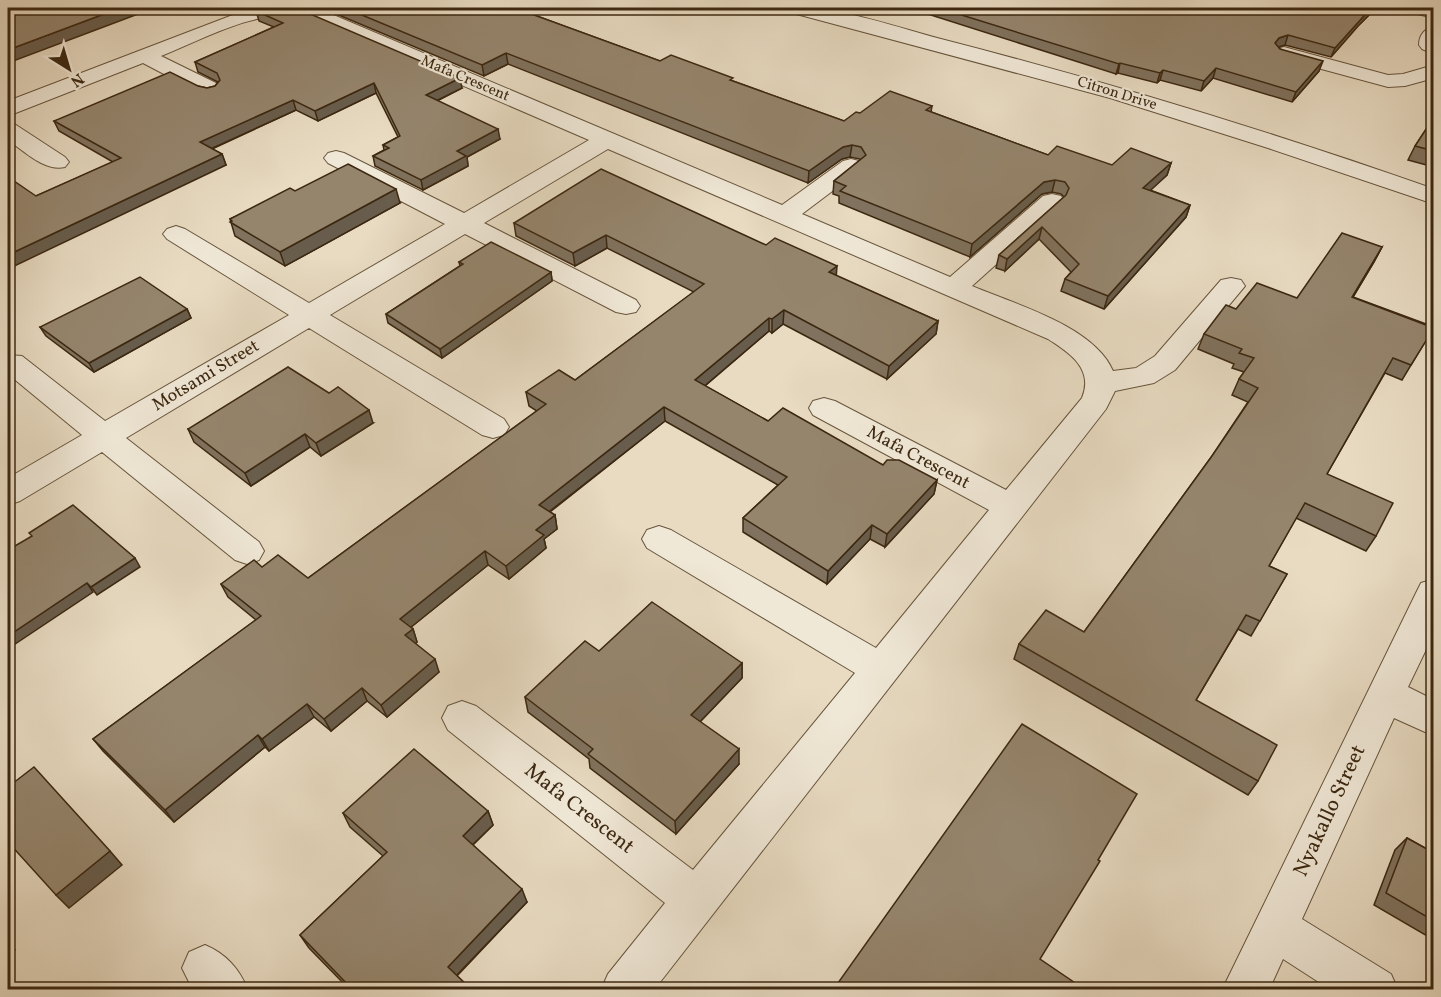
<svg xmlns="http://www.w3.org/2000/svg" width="1441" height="997" viewBox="0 0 1441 997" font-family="Vollkorn,serif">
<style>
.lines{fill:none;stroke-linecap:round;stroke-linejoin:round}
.minor-casing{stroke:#67553d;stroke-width:2}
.tertiary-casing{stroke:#67553d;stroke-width:2}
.minor{fill:#f0e8d7;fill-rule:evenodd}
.tertiary{fill:#f0e8d7;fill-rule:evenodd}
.wall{fill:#80725e;stroke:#3c2811;stroke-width:1.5}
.shaded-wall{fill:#685d4c;stroke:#3c2811;stroke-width:1.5}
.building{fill:#95856d;stroke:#3c2811;stroke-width:1.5}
.labels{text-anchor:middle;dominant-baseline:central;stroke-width:4.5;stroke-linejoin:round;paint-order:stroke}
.far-street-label{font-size:15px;fill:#3c2811;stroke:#f0e8d7}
.street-label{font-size:18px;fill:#3c2811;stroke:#f0e8d7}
.near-street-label{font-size:21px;fill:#3c2811;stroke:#f0e8d7}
</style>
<rect width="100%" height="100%" fill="#e8dbc2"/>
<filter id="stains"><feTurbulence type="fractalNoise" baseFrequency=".00333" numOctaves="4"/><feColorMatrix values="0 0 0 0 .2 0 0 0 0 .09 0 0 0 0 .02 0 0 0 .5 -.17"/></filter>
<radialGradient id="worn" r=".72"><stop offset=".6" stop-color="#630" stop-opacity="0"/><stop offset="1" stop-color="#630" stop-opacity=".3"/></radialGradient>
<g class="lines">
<defs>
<g id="minor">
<path d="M251 8H317L782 205 843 161 851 159 859 161 863 166 859 171 802 214 950 277 1043 196 1052 194 1061 196 1064 201 1061 206 972 286C1014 304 1094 326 1113 371L1136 368 1155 356 1221 280 1231 278 1241 280 1245 286 1175 370 1154 383 1115 391 1106 409 654 990H601L608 974 665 903 448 730 442 718 448 706 462 701 476 706 693 870 855 673 647 548 642 539 647 530 659 526 671 530 876 648 989 510 813 415 809 408 813 401 824 398 835 401 1006 490 1082 398C1094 369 1070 353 1048 339L608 149 484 223 636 300 640 306 636 312 626 314 616 312 465 234 330 315 504 419 509 427 504 435 493 438 482 435 309 328 126 438 259 542 264 551 259 560 247 564 235 560 102 452 20 501 8 505V478L82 435 8 374V355L22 356 105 421 289 315 167 239 163 234 167 229 176 226 185 229 309 303 445 224 328 163 324 158 328 153 336 151 344 153 464 213 589 140 304 17C256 8 204 39 161 56L218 84 221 89 218 94 210 96 202 94 143 63 8 116V101Z"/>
<path d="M1406 8H1434V18L1409 12Z"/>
<path d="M1434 26V54L1422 49 1419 45C1419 35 1424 29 1434 26Z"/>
<path d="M1284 47 1388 75 1403 74 1434 65V78L1405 86 1388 87 1277 57 1274 53 1277 49Z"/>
<path d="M8 123 16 125 65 157 69 162 65 167C45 172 24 151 8 140Z"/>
<path d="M1434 579V633L1408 687 1434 700V736L1394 718 1302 919 1391 974 1398 990H1331L1283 959 1269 990H1222L1416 593 1421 583Z"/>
<path d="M205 945C226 954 239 968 248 990H193L182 968 189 952Z"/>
</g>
<path id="tertiary" d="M786 8C829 3 898 28 941 39 1108 82 1272 132 1434 189V204L1268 148 1110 98 789 12Z"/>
</defs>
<!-- minor casing -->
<use href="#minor" class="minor-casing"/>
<!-- tertiary casing -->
<use href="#tertiary" class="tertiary-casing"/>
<!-- minor -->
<use href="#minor" class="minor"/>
<!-- tertiary -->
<use href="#tertiary" class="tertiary"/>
</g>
<!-- wall -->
<g class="wall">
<path d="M229 8H246L237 11Z"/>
<path d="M322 8H515L660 61 733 81 844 121 860 113 932 106 931 112 1048 155 1112 165 1171 163 1167 175 1150 190 1190 205 1186 217 1104 309 1061 291 1065 279 1071 272 1039 239 1005 271 996 268 999 255 1064 197 1061 194 1052 192 1042 194 970 257 839 203V196L833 194 834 181 860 160V159L850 157 842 159 808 183 508 64 484 76Z"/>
<path d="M909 8H1376L1358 26 1331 57 1285 45 1278 47 1280 49 1319 71 1292 102 1213 78 1201 91 1160 80 1157 83 1118 73 1116 74Z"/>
<path d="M256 11 462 88 437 101 500 139 467 157 468 166 423 190 375 166 373 156 384 150 383 145 398 137 376 93 318 121 296 110 212 149 222 154 226 165 36 196 113 162 59 131 54 121 198 86 207 88 215 86 218 82 198 72 195 62 274 27 259 21Z"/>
<path d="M1434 117V167L1408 160 1415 146Z"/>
<path d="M295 191 400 203 285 266 235 236 230 219Z"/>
<path d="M514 223 766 245 938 321 936 334 887 379 783 324 772 333 769 331 705 386 768 421 883 465 937 480 934 494 885 547 870 539 827 584 743 532V518L778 485 665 421 550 512 555 515 557 529 544 539 546 548 509 579 488 565 411 627 413 629 417 642 415 643 439 672 387 717 367 701 331 731 314 717 269 751 265 747 174 822 103 751 93 739 256 620 228 597 221 584 262 567 308 578 537 411 529 406 526 392 575 380 694 292 607 248 575 266 516 236Z"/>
<path d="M1382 247 1374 262 1353 297 1434 327 1402 380 1385 373 1327 474 1376 536 1366 551 1296 518 1269 566 1287 574 1251 636 1238 629 1196 700 1258 781 1248 795 1014 659 1019 644 1084 632 1212 456 1248 402 1232 395 1239 379 1244 372 1232 368 1234 364 1198 349 1204 334 1236 309 1297 298Z"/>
<path d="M459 262 551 272 552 281 442 358 388 323 386 314 460 266Z"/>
<path d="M187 309 191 318 94 372 46 336 40 327Z"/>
<path d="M373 423 321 456 310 447 251 486 194 442 188 429Z"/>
<path d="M599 651 742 663V678L700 722 739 764 676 834 590 768 589 759 528 712 525 697Z"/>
<path d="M488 811 493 825 473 845 527 902 457 976 471 990H350L309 948 300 935 383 856 350 827 343 813Z"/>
<path d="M1407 838 1434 853V940L1374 905 1395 850Z"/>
</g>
<!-- shaded-wall -->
<g class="shaded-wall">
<path d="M120 8H154L8 63V50Z"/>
<path d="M236 8H246L237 11Z"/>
<path d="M1371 8H1376L1358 26 1331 57 1335 48Z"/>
<path d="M1288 35 1285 45 1275 48V43L1279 38Z"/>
<path d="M506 53 508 64 484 76 482 65Z"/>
<path d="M1323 61 1319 71 1292 102 1296 92Z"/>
<path d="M1120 63 1118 73 1116 74 1119 64Z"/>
<path d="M1216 68 1213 78 1201 91 1204 81Z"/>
<path d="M1163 70 1160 80 1157 83 1160 73Z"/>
<path d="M460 78 462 88 428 105 426 95Z"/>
<path d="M374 83 376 93 318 121 315 111Z"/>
<path d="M293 100 296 110 204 152 200 142Z"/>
<path d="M498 129 500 139 467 157 468 166 423 190 421 180 457 151Z"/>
<path d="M852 145 850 157 842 159 808 183 809 171 843 147Z"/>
<path d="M222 154 226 165 8 269V255Z"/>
<path d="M1171 163 1167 175 1140 200 1143 188Z"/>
<path d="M1055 180 1052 192 1042 194 970 257 972 244 1044 182Z"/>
<path d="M396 189 400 203 285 266 280 252Z"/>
<path d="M1190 205 1186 217 1104 309 1108 296Z"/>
<path d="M1042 227 1039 239 1005 271 1007 259Z"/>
<path d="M606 235 607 248 575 266 573 253Z"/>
<path d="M1382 247 1374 262 1344 312 1352 297Z"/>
<path d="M837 266 836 279 829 272Z"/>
<path d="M551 272 552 281 442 358 440 349Z"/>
<path d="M187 309 191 318 94 372 89 363Z"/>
<path d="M784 310 783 324 772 333V319Z"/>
<path d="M769 318V331L695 394V380Z"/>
<path d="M938 321 936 334 887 379 889 366Z"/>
<path d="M664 407 665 421 541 518 539 505Z"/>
<path d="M369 410 373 423 321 456 316 443Z"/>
<path d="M305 434 310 447 251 486 245 473Z"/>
<path d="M937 480 934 494 885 547 887 534Z"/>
<path d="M555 515 557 529 544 539 546 548 509 579 506 566 536 530Z"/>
<path d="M872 525 870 539 827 584 828 571Z"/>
<path d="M485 551 488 565 405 632 400 619Z"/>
<path d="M135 558 140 567 97 595 91 587Z"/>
<path d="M87 583 93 592 9 648 8 647V636Z"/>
<path d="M413 629 417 642 410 648 405 635Z"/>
<path d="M435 659 439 672 387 717 381 705Z"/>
<path d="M742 663V678L692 730 691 715Z"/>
<path d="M362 688 367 701 331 731 324 719Z"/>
<path d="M307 704 314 717 269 751 262 739Z"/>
<path d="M258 735 265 747 174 822 165 810Z"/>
<path d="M739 749V764L676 834 675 821Z"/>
<path d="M488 811 493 825 468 849 463 836Z"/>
<path d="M110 851 122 865 69 908 56 895Z"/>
<path d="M522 889 527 902 453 979 448 967Z"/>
<path d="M8 941 15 950 8 956Z"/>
</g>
<!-- building -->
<g class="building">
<path d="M8 8H120L8 50Z"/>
<path d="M283 8 301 10 460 78 426 95 498 129 457 151 466 156 421 180 373 156 389 148 383 145 400 136 374 83 315 111 293 100 200 142 222 154 8 255V177L36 196 121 158 54 121 170 72 198 86 207 88 215 86 220 80 217 73 195 62 283 23 256 11Z"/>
<path d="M345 8H515L660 61 671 55 733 78 730 80 844 121 856 112 860 113 890 91 932 106 926 110 1048 155 1057 146 1112 165 1131 148 1171 163 1143 188 1190 205 1108 296 1065 279 1079 264 1042 227 1007 259 999 255 1066 195 1069 188 1065 182 1055 180 1044 182 972 244 840 191 846 186 834 181 866 155 861 147 852 145 843 147 809 171 506 53 482 65Z"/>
<path d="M939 8H1371L1335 48 1288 35 1279 38 1275 43 1280 49 1323 61 1296 92 1216 68 1204 81 1163 70 1160 73 1120 63 1119 64Z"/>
<path d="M1434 117V151L1415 146Z"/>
<path d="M348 164 396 189 280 252 230 222 232 221 230 219 290 188 295 191Z"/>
<path d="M601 169 766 245 775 238 837 266 829 272 938 321 889 366 784 310 772 319 769 318 695 380 768 421 783 408 883 465 887 460H899L937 480 887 534 872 525 828 571 743 518 787 477 664 407 539 505 555 515 536 530 544 535 506 566 485 551 400 619 413 629 405 635 435 659 381 705 362 688 324 719 307 704 262 739 258 735 165 810 93 739 261 616 221 584 254 560 262 567 278 555 308 578 546 404 526 392 559 370 575 380 704 284 606 235 573 253 514 223Z"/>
<path d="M1342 233 1382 247 1352 297 1434 328 1411 365 1393 358 1327 474 1393 503 1376 536 1305 503 1269 566 1287 574 1260 621 1246 615 1196 700 1277 745 1258 781 1019 644 1046 610 1084 632 1212 456 1258 388 1239 379 1254 358 1239 353 1242 349 1204 334 1226 305 1236 309 1257 283 1297 298Z"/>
<path d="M491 242 551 272 440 349 386 314 463 264 459 262Z"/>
<path d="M140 277 187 309 89 363 40 327Z"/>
<path d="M288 367 329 393 338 387 369 410 316 443 305 434 245 473 188 429Z"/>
<path d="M73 505 135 558 91 587 87 583 8 636V550L32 536 29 533Z"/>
<path d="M652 602 742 663 691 715 739 749 675 821 588 754 593 749 525 697 585 641 599 651Z"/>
<path d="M1022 724 1137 794 1098 860 1100 861 1040 959 1081 987 1079 990H833Z"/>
<path d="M414 749 488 811 463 836 522 889 448 967 470 988 469 990H353L300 935 387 852 343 813Z"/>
<path d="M34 767 110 851 56 895 8 842V787Z"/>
<path d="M1407 838 1434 853V921L1386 893Z"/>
</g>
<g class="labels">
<!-- far-street labels -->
<g class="far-street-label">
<text transform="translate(465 79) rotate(23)">Mafa Crescent</text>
<text transform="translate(1117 94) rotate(17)">Citron Drive</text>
</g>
<!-- street labels -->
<g class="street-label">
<text transform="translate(206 376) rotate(-31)">Motsami Street</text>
<text transform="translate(918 458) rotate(28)">Mafa Crescent</text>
</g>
<!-- near-street labels -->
<g class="near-street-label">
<text transform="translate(579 809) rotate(38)">Mafa Crescent</text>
<text transform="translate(1330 811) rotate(-65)">Nyakallo Street</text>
</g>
</g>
<!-- margin -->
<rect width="1441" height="997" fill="none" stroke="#e8dbc2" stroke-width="30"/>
<rect x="9" y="9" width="1423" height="979" fill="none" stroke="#3c2811" stroke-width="3"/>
<rect x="15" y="15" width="1411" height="967" fill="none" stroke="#3c2811" stroke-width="1.5"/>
<!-- north arrow -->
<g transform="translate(69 69) rotate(143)" stroke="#f0e8d7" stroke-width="4.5" paint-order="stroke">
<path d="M0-4.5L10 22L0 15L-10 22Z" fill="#3c2811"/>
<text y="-9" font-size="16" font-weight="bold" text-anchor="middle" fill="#3c2811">N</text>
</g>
<rect width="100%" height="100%" filter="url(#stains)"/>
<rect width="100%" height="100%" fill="url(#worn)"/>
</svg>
